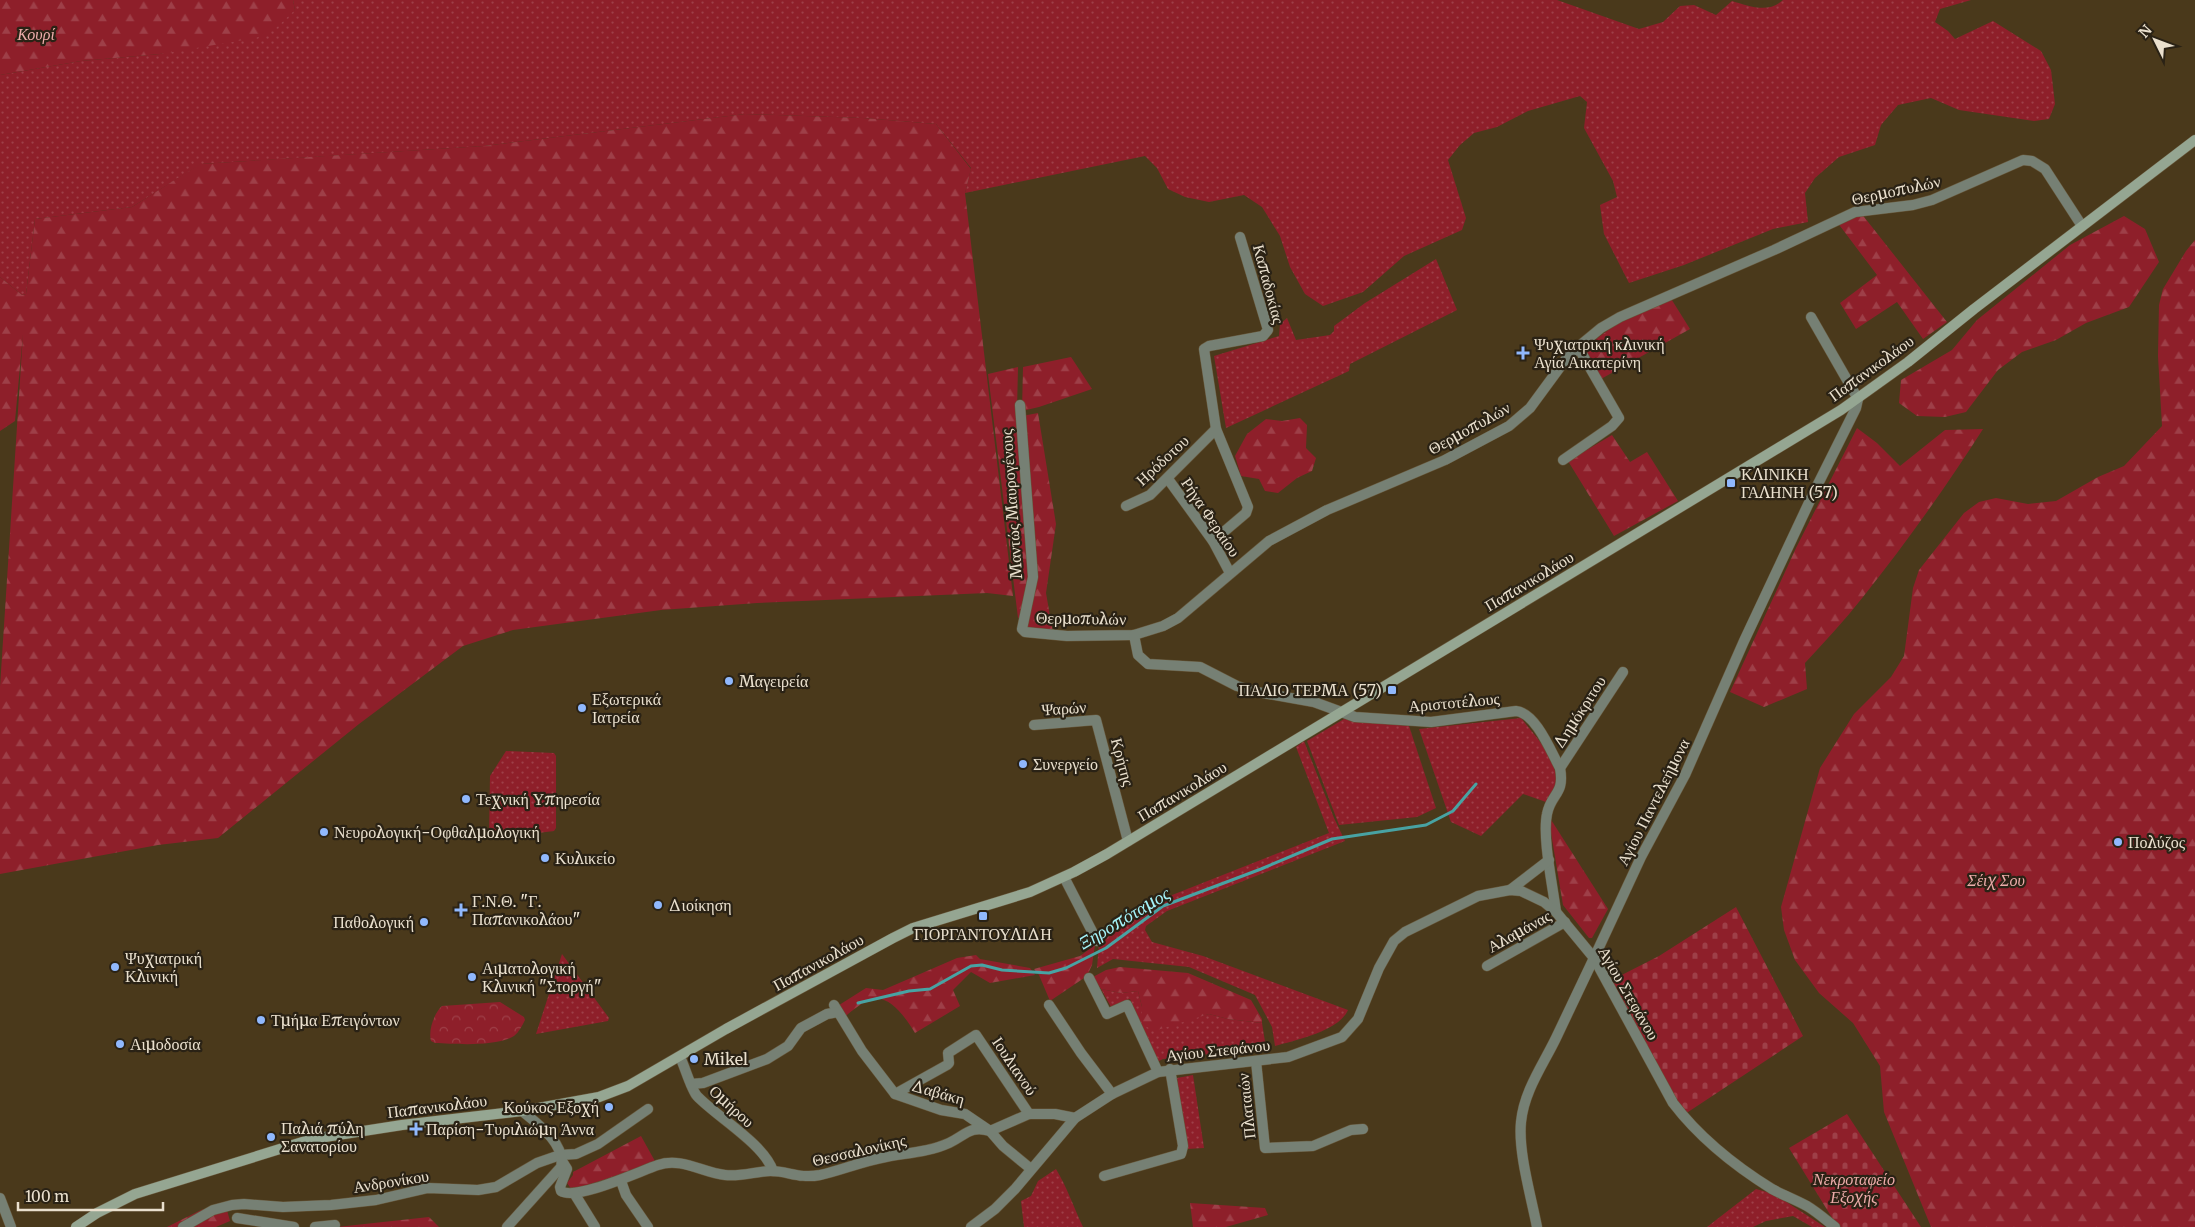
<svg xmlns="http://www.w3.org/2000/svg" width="2195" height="1227" viewBox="0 0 2195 1227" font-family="Merriweather,serif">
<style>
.grass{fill:url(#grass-dots)}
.forest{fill:url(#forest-firs)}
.cemetery{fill:url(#cemetery-stones)}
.park{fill:url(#park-crowns)}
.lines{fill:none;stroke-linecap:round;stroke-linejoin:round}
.stream{stroke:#48a3a3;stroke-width:3}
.minor-casing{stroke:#67573b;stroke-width:11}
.tertiary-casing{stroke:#67573b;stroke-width:11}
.secondary-casing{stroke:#67573b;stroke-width:11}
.minor{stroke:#768074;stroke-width:10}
.tertiary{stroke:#768074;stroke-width:10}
.secondary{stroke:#95a692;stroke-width:10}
.poi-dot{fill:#90b8fd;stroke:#2a2215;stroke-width:2}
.labels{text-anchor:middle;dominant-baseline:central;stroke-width:4.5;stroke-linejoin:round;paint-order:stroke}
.park-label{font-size:16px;font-style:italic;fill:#edacaa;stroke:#2a2215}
.street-label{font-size:16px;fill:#eae0ce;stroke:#2a2215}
.poi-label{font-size:16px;fill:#eae0ce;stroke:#2a2215;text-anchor:start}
.water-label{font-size:18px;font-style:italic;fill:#a4f2f7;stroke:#2a2215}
</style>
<defs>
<pattern id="grass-dots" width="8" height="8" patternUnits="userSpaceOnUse" patternTransform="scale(1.25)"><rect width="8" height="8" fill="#8e1f2a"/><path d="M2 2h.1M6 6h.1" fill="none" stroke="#9e3f48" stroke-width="1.8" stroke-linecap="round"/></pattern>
<pattern id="forest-firs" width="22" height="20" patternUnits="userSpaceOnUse" patternTransform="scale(1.25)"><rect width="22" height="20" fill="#8e1f2a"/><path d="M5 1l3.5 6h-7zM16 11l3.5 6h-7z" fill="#9e3f48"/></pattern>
<pattern id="cemetery-stones" width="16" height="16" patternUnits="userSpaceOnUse" patternTransform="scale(1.25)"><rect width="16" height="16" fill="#8e1f2a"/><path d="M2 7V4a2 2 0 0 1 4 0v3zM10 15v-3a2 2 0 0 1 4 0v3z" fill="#9e3f48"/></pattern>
<pattern id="park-crowns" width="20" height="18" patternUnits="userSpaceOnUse" patternTransform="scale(1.25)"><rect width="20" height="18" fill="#8e1f2a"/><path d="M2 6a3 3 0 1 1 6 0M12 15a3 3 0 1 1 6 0" fill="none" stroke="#9e3f48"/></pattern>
</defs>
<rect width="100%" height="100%" fill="#4a391b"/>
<!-- grass -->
<g class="grass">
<path d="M293 0H1557L1639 29 1663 22 1680 6 1694 5 1716 15 1732 1C1749 6 1768 14 1783 0H1971L1940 9 1935 22 1948 31 1955 39 1993 21 2041 51 2051 70 2055 104 2049 119 2034 121 1959 110 1931 98 1898 105 1881 125 1875 145 1839 157 1815 178 1805 193 1808 222 1773 229 1684 265 1629 283 1604 234 1600 205 1617 197 1613 181 1584 128 1587 102 1580 96 1528 111 1497 127 1474 133 1460 145 1448 160 1466 218 1462 230 1404 256 1363 292 1323 306 1305 294 1290 267 1280 236 1262 207 1244 195 1209 202 1185 197 1168 189 1157 168 1145 156 965 193 971 168 936 124 863 118 745 114 484 146 201 164 132 207 35 219 26 294 22 295 0 277V75L81 61 160 54 295 10Z"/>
<path d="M1436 259 1457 310 1350 364 1349 371 1226 428 1214 356 1279 336 1280 324 1287 318 1296 340 1330 335 1334 331V326L1365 303Z"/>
<path d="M1521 718C1535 736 1559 760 1556 785 1555 791 1549 797 1546 802L1523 794 1481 836 1451 822 1419 729Z"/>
<path d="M1344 719 1409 726 1436 808 1417 817 1339 825 1307 741Z"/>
<path d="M1304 741 1334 818 1345 841 1167 911 1146 926 1145 930 1152 942 1203 956 1348 1010C1339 1031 1296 1040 1275 1046L1272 1027 1255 995 1189 967 1113 959 1097 968 1099 943 1162 899 1329 833 1296 747Z"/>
<path d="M506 751 554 753 556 756V828L554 831 491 839 489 837 490 776Z"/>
<path d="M562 954 609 1018 608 1021 536 1034Z"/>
<path d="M1101 989 1121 993 1138 991 1142 1007V1024L1184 1020 1209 1014 1228 1019 1262 1023 1266 1048 1163 1059 1157 1062 1130 999 1111 1007Z"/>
<path d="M1193 1075 1204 1148 1187 1149 1177 1078Z"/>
<path d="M1056 1169C1067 1187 1074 1208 1083 1227H1024L1021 1201 1031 1196 1038 1181Z"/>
<path d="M1756 1189 1774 1194 1825 1227H1812L1793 1216 1766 1221 1753 1227H1707Z"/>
</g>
<!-- forest -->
<g class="forest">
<path d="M0 0H293L295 10 276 28 256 38 160 54 81 61 0 75Z"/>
<path d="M745 114 863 118 936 124 971 169 965 193 1013 596 987 593 757 603 661 610 513 630 463 646 359 724 218 838 158 845 0 874V687L23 334 15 421 0 431V277L22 295 26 294 35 219 132 207 200 164 484 146Z"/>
<path d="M1861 213 1947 322 1923 339 1897 302 1856 329 1840 303 1877 275 1837 222Z"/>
<path d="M2124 216 2145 229 2159 262 2129 307 2086 323 2056 340 2022 352 1998 370 1966 412 1945 417 1917 416 1899 403 1901 380 1952 350 1977 320 2070 245Z"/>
<path d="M2195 240V1227H1931L1884 1112 1880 1066 1853 1023 1819 993 1795 960 1784 930 1781 907 1820 768 1854 714 1891 677 1904 656 1913 588 1919 570 1964 513 1979 502 1996 498 2028 504 2056 501 2098 477 2124 466 2162 426 2158 356 2159 305 2163 289 2186 251Z"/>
<path d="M1670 297 1690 329 1601 379 1584 348 1619 322Z"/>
<path d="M1071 357 1092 389 1039 407 1022 411 1023 367Z"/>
<path d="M1018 367 1017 410 1030 576 1020 617 1018 618 988 374Z"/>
<path d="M1038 413 1056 524 1046 593 1053 633 1025 628 1037 577 1022 416Z"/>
<path d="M1300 418 1307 425 1306 448 1316 458 1312 471 1297 478 1278 493 1265 491 1259 479 1241 476 1235 456 1247 434 1266 419 1282 421Z"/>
<path d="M1857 428 1877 443 1900 466 1945 430 1983 429C1946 487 1906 543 1863 597 1845 620 1825 641 1805 663L1807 689 1764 707 1730 692 1796 548Z"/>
<path d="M1612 435 1630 462 1647 452 1678 501 1614 536 1568 461Z"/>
<path d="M1548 815 1608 909 1592 938H1589L1563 905Z"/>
<path d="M1095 945 1092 965 1087 976 1050 1001 1039 975 1034 969 1080 956Z"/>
<path d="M976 955 980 959 1030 968 1035 975 990 983 971 972 953 990 960 1006 915 1033C907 1020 889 992 870 1000 860 1003 851 1012 843 1018L836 1007 866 988 883 990 957 958Z"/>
<path d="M1120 967 1188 973 1251 1000 1262 1019V1023L1228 1019 1209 1014 1154 1031 1142 1024V1007L1138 991 1121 993 1101 989 1093 977 1106 970Z"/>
<path d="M641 1136 656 1163 572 1190 567 1183 573 1175V1172Z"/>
<path d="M225 1203 230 1221 216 1227H167L201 1210Z"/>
<path d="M1190 1203 1265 1208 1268 1215 1226 1227H1193Z"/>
<path d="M429 1217 439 1227H337Z"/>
</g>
<!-- cemetery -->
<g class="cemetery">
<path d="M1736 907 1803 1036 1685 1114 1608 982 1659 956Z"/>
<path d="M1847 1114 1921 1227H1841L1834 1221 1789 1148Z"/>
</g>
<!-- park -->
<path class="park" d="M500 1002 524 1017 525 1020C522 1026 519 1032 514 1036 496 1047 456 1044 435 1043L431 1041C428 1031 434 1013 442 1006Z"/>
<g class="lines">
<!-- stream -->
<path class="stream" d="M858 1003 909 991 930 989 971 966 982 965 1002 970 1049 973 1066 968 1106 948 1163 906 1261 869 1332 839 1426 825 1453 811 1476 784"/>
<defs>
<g id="minor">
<path d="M1811 317 1858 399"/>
<path d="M1020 405 1033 577 1022 629 1025 632 1067 636 1134 635 1163 626 1178 618 1269 541 1327 510 1445 460 1509 426 1530 408 1566 359 1578 347 1601 328 1620 317 1774 250 1855 212 1913 205 1932 200 2023 160 2032 161 2045 169 2082 226"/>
<path d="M1563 460 1612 426 1619 418 1578 347"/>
<path d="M1168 479 1213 541 1230 573"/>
<path d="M1126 506 1150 495 1216 429"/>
<path d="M1213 541 1246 513 1248 507 1216 429 1204 349 1209 346 1263 336 1268 330 1240 237"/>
<path d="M1134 635 1138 655 1148 664 1200 667 1237 686 1257 692 1314 702 1355 717 1431 722 1516 711C1536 713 1551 752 1560 768 1565 795 1551 793 1547 814 1542 837 1553 887 1556 912"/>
<path d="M1034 725 1096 720 1128 841"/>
<path d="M1560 768 1623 672"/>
<path d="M1064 877 1097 941"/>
<path d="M1510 890 1549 860"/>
<path d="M1594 958 1673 1103C1699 1137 1735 1166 1772 1189 1783 1195 1796 1200 1807 1206 1817 1212 1826 1220 1835 1227"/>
<path d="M1487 966 1565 922"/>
<path d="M1089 978 1107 1014 1127 1005 1158 1072"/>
<path d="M834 1005 862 1051 895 1094 941 1110 965 1114 990 1131 1003 1146 1031 1169"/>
<path d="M1049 1005 1081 1053 1112 1094"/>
<path d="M680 1057C685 1067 691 1089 697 1096 717 1117 764 1144 773 1171"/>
<path d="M1256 1061 1265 1148 1313 1146 1351 1130 1363 1129"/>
<path d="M691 1084 703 1083 767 1059 788 1046 801 1028 827 1014 838 1012"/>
<path d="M895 1094 947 1065 949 1063 948 1053 976 1035 1029 1114"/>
<path d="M562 1161 567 1169 560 1187 561 1191C576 1201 640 1171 658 1165 682 1157 703 1173 725 1175 741 1177 757 1171 771 1171 788 1171 799 1179 820 1175 842 1170 863 1161 886 1157 907 1153 929 1152 949 1143 966 1135 970 1125 990 1131L1029 1114H1055L1075 1118"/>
<path d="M1104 1176 1181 1154 1183 1146 1170 1069"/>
<path d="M621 1181 626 1195 648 1227"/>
<path d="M574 1193 595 1227"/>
<path d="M0 1198 11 1227"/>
<path d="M237 1218 294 1227"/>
<path d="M183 1227 213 1210 232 1205 244 1204 283 1207 331 1205 376 1200 428 1188 478 1190 496 1187 537 1163 560 1155 576 1154 598 1144 648 1109"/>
<path d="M315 1227 335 1225"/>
<path d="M1537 1227C1531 1196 1518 1152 1521 1122 1524 1091 1543 1065 1556 1038 1569 1011 1581 985 1594 958"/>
</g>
<g id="tertiary">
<path d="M507 1227 561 1167C566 1144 538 1124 522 1111"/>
<path d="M971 1227 995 1209 1015 1189 1075 1118 1112 1094 1158 1072 1288 1057 1342 1037 1358 1019 1379 968 1394 941 1405 932 1478 896 1510 890 1521 891 1544 902 1556 912 1594 958 1641 857 1685 775 1744 641 1814 492 1856 408 1858 399"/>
</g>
<path id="secondary" d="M76 1227 97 1213 135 1194 312 1139 402 1125 522 1111 599 1097 628 1086 726 1029 893 938 913 928 1030 892 1074 872 1107 854 1841 410 1908 362 1974 309 2195 140"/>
</defs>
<!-- minor casing -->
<use href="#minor" class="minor-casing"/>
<!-- tertiary casing -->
<use href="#tertiary" class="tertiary-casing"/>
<!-- secondary casing -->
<use href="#secondary" class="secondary-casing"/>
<!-- minor -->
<use href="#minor" class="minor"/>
<!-- tertiary -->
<use href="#tertiary" class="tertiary"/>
<!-- secondary -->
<use href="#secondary" class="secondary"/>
</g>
<!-- markers -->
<g class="poi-dot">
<path d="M1520.5 345.5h5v5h5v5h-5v5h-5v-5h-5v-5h5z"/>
<rect x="1726" y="478" width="10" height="10" rx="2.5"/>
<circle cx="729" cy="681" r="5"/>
<rect x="1387" y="685" width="10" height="10" rx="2.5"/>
<circle cx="582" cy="708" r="5"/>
<circle cx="1023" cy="764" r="5"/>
<circle cx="466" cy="799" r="5"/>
<circle cx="324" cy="832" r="5"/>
<circle cx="2118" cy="842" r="5"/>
<circle cx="545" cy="858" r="5"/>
<circle cx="658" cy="905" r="5"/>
<path d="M458.5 902.5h5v5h5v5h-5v5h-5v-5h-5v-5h5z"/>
<rect x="978" y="911" width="10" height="10" rx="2.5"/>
<circle cx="424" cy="922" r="5"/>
<circle cx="115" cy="967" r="5"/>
<circle cx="472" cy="977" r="5"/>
<circle cx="261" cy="1020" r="5"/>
<circle cx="120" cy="1044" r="5"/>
<circle cx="694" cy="1059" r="5"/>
<circle cx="609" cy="1107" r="5"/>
<path d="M413.5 1121.5h5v5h5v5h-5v5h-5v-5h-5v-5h5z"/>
<circle cx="271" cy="1137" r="5"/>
</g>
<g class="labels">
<!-- park labels -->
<g class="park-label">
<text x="36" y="34">Κουρί</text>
<text x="1996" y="880">Σέιχ Σου</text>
<text x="1854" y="1179">Νεκροταφείο<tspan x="1854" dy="18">Εξοχής</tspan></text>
</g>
<!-- street labels -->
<g class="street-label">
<text transform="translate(1896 190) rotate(-12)">Θερμοπυλών</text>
<text transform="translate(1269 284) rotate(75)">Καπαδοκίας</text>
<text transform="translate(1871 368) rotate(-36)">Παπανικολάου</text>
<text transform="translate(1469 428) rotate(-29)">Θερμοπυλών</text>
<text transform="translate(1162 460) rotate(-43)">Ηρόδοτου</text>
<text transform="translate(1011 504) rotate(-94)">Μαντώς Μαυρογένους</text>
<text transform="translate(1211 517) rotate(56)">Ρήγα Φεραίου</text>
<text transform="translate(1529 581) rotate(-31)">Παπανικολάου</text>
<text transform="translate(1081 618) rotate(1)">Θερμοπυλών</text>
<text transform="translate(1454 702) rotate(-5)">Αριστοτέλους</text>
<text transform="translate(1064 708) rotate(-4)">Ψαρών</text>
<text transform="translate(1579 712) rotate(-57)">Δημόκριτου</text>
<text transform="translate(1123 762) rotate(75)">Κρήτης</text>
<text transform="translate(1182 791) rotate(-31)">Παπανικολάου</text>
<text transform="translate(1653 802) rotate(-63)">Αγίου Παντελεήμονα</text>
<text transform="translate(1519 931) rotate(-29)">Αλαμάνας</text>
<text transform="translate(818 962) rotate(-29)">Παπανικολάου</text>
<text transform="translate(1629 993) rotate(60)">Αγίου Στεφάνου</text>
<text transform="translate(1218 1050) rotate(-6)">Αγίου Στεφάνου</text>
<text transform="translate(1015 1066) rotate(56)">Ιουλιανού</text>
<text transform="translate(938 1092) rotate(16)">Δαβάκη</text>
<text transform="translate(437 1106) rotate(-7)">Παπανικολάου</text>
<text transform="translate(732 1106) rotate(42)">Ομήρου</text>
<text transform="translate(1246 1106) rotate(-96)">Πλαταιών</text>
<text transform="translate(859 1150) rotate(-13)">Θεσσαλονίκης</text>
<text transform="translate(391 1181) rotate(-9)">Ανδρονίκου</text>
</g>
<!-- poi labels -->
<g class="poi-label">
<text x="1534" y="344">Ψυχιατρική κλινική<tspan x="1534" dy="18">Αγία Αικατερίνη</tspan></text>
<text x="1741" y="474">ΚΛΙΝΙΚΗ<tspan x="1741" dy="18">ΓΑΛΗΝΗ (57)</tspan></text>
<text x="739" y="681">Μαγειρεία</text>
<text x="1382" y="690" text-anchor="end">ΠΑΛΙΟ ΤΕΡΜΑ (57)</text>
<text x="592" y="699">Εξωτερικά<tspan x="592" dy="18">Ιατρεία</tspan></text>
<text x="1033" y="764">Συνεργείο</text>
<text x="476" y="799">Τεχνική Υπηρεσία</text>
<text x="334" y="832">Νευρολογική-Οφθαλμολογική</text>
<text x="2128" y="842">Πολύζος</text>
<text x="555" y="858">Κυλικείο</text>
<text x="472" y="901">Γ.Ν.Θ. "Γ.<tspan x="472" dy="18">Παπανικολάου"</tspan></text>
<text x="668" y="905">Διοίκηση</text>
<text x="414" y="922" text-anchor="end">Παθολογική</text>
<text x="983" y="934" text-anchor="middle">ΓΙΟΡΓΑΝΤΟΥΛΙΔΗ</text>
<text x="125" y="958">Ψυχιατρική<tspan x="125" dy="18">Κλινική</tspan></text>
<text x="482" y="968">Αιματολογική<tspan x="482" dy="18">Κλινική "Στοργή"</tspan></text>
<text x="271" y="1020">Τμήμα Επειγόντων</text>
<text x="130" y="1044">Αιμοδοσία</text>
<text x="704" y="1059">Mikel</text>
<text x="599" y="1107" text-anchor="end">Κούκος Εξοχή</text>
<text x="281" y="1128">Παλιά πύλη<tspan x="281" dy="18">Σανατορίου</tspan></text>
<text x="426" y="1129">Παρίση-Τυριλιώμη Άννα</text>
</g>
<!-- water labels -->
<g class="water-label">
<text transform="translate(1124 918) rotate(-31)">Ξηροπόταμος</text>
</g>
</g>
<!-- north arrow -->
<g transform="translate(2155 40) rotate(312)" stroke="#2a2215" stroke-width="4" paint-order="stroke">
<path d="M0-4L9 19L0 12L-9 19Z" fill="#eae0ce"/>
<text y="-8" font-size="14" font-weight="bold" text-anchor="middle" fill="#eae0ce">N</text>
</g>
<!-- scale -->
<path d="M18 1202v8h145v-8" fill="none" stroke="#eae0ce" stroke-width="2.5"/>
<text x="25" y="1202" font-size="15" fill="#eae0ce" stroke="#2a2215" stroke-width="4" paint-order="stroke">100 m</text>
</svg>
